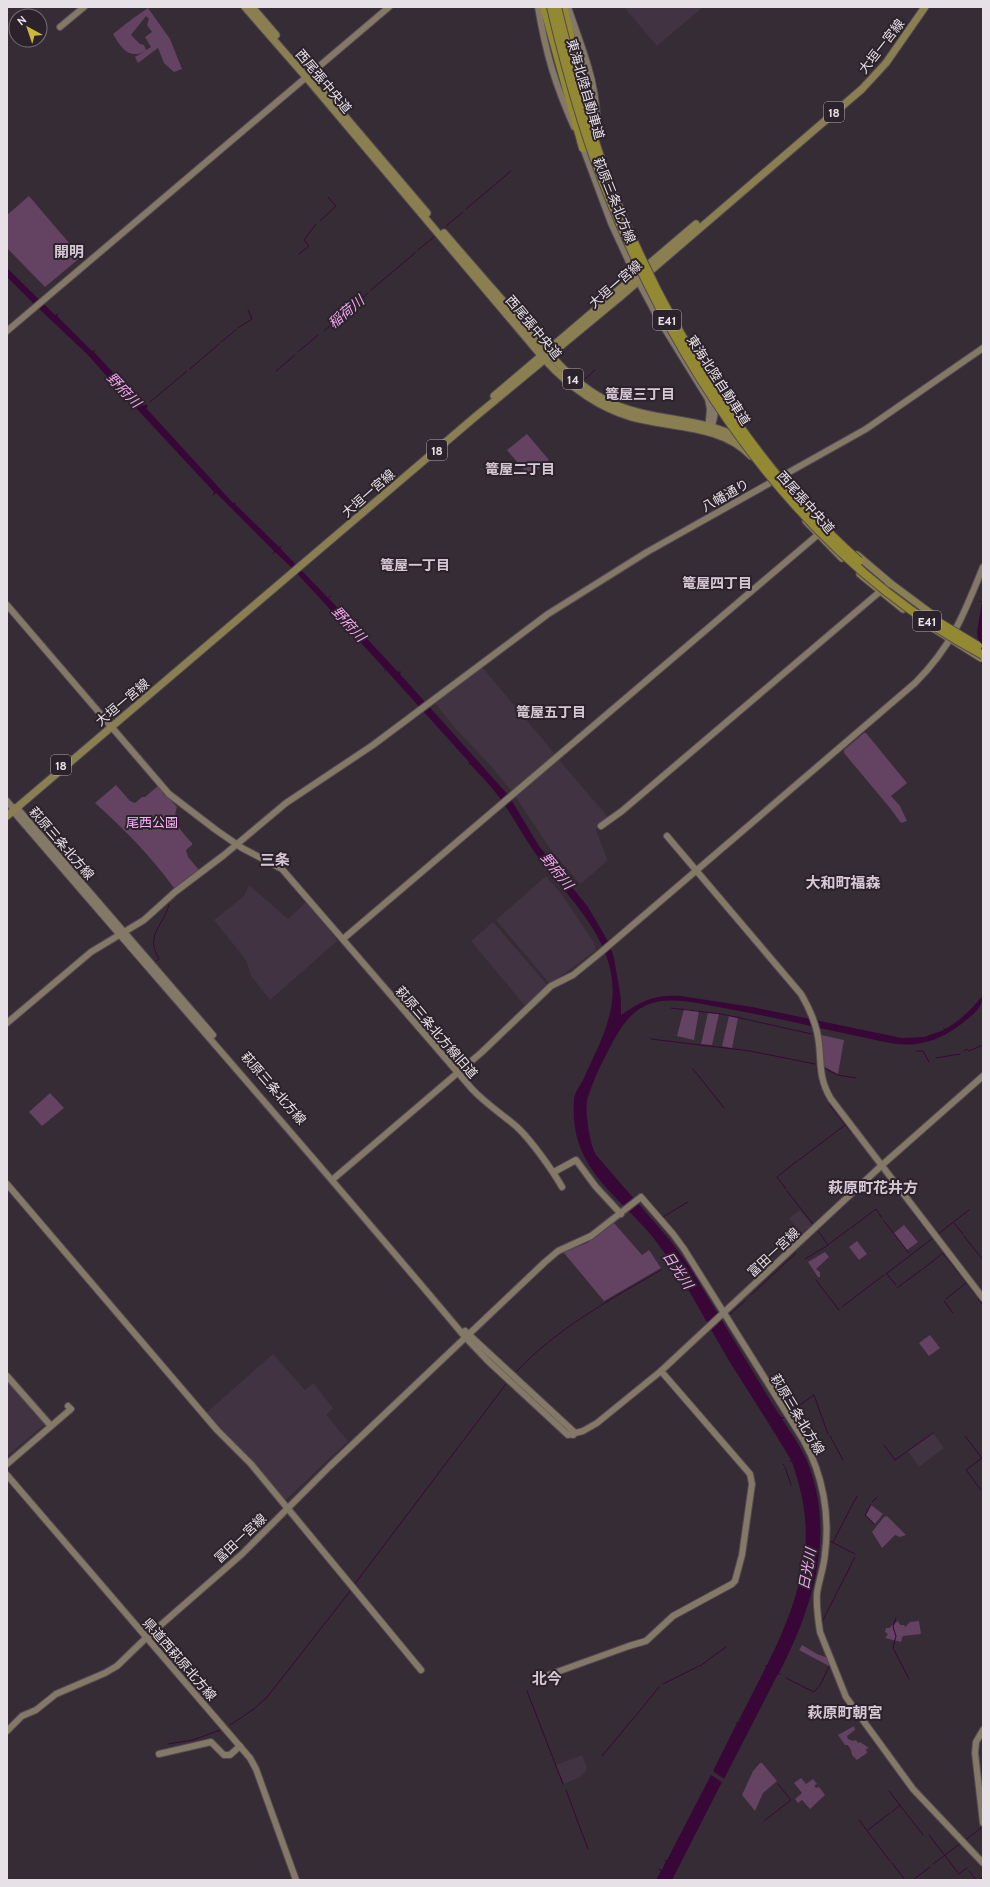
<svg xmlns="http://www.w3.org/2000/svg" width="990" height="1887" viewBox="0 0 990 1887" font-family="Cabin,'Noto Sans JP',sans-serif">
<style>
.built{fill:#413341}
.green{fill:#634262}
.water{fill:#380738}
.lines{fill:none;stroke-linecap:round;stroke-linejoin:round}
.stream{stroke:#380738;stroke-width:1}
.secondary-casing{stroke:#524952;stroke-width:8}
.primary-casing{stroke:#524952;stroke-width:9}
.highway-casing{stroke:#524952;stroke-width:10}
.secondary{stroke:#847866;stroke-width:6}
.primary{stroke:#8a7f50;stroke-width:7}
.highway{stroke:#938932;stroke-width:8}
.highway-bridge-casing{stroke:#524952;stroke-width:10;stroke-linecap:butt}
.highway-bridge{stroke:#938932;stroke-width:8}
.labels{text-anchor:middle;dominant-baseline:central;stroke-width:4;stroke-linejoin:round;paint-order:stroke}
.shield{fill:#2c222b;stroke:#afa8af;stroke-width:1}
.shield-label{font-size:12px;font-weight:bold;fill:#e7e1e7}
.street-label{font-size:13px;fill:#e7e1e7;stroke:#2c222b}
.park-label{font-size:13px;fill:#feb2fc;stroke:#2c222b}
.water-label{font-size:14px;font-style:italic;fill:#f3a7f0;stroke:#2c222b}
.neighbourhood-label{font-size:14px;font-weight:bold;fill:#d6c9d5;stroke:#2c222b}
.quarter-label{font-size:15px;font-weight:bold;fill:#d6c9d5;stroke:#2c222b}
</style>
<rect width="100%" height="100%" fill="#362c35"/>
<!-- built -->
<g class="built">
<path d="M624 7H700L702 8 657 46Z"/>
<path d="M482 667 556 755 512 792 491 766 455 728 435 703Z"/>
<path d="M558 759 609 818 599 825 596 830 607 859 606 862 580 884 551 850 515 796Z"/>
<path d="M546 876 562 895 593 941 596 950 550 984 496 920Z"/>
<path d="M249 885 288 919 305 903 309 905 336 938 337 941 270 1000 251 976 246 960 214 920 244 896Z"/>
<path d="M493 922 548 986 525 1006 471 941Z"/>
<path d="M800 1210 812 1225 801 1234 789 1218Z"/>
<path d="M273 1354 305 1390 313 1383 333 1408 326 1415 348 1441 285 1501 253 1462 206 1413Z"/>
<path d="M7 1378 46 1423 7 1456Z"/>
<path d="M933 1433 944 1448 919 1467 908 1451Z"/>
<path d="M582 1755 587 1767 585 1772 580 1777 564 1784 556 1765Z"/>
</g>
<!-- green -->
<g class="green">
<path d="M148 8 170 39 182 69 174 72 164 63 158 48 138 63 135 57 151 47 145 37 152 32 147 25 149 19 146 16 131 35 140 44 144 45 146 50C130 61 121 48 113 34L132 19Z"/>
<path d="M29 196 81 257 45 287 7 248V215Z"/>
<path d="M527 434 549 460 529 476 507 450Z"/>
<path d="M864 733H866L907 783 891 796 900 806 907 821 901 823 890 808 844 753V750Z"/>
<path d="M116 785 130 801 135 803 142 797H145L158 786 177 807C171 822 183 833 192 843V845L186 850 188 857 199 870 174 888C151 856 124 829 95 803Z"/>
<path d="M684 1009 699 1011 694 1040 677 1036Z"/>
<path d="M708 1013 719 1014 712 1045 701 1044Z"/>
<path d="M729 1016 738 1018 732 1048 722 1046Z"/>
<path d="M821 1035 844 1040 838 1074 823 1066Z"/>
<path d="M50 1093 64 1108 42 1126 29 1112Z"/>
<path d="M614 1223 642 1255 649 1250 661 1268 604 1301 564 1253V1252L587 1243Z"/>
<path d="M904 1225 918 1242 907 1250 894 1233Z"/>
<path d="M857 1241 867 1254 859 1260 849 1247Z"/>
<path d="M825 1252 829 1257 816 1269 820 1272V1277H818L808 1262Z"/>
<path d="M930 1335 940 1348 929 1356 919 1343Z"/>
<path d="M871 1505 883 1514 875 1524 866 1515Z"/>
<path d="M887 1516 906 1535 900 1537 895 1535 882 1548 872 1532 884 1517Z"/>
<path d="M898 1621 900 1625H904L905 1627 910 1622 919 1621 921 1634 903 1636 901 1642 885 1638 888 1634 885 1632 886 1628H889Z"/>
<path d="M802 1645 817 1654 828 1658 830 1663 829 1666 799 1650Z"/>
<path d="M854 1726 855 1730 847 1736 848 1739 853 1741 856 1740 858 1743 860 1742 869 1748 866 1749 867 1753 857 1760 852 1755 851 1750 848 1745H845L838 1735Z"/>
<path d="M760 1763H762L777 1781 763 1793 755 1811 742 1795 753 1771Z"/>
<path d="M801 1778 806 1784 813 1779 817 1784 814 1786 816 1788 819 1787 825 1795 810 1809 802 1800 798 1803 795 1799 802 1793 794 1783Z"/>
</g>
<!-- water -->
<g class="water">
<path d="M7 268 55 315 59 313 57 316 92 351 96 350 94 352 144 406 146 404 148 406 146 408 233 503 236 502 235 504 279 547 283 545 280 548 356 627 358 625 357 628 398 672 400 671 401 672 400 674 509 796 539 846 588 907 609 943 614 958 621 999V1015C641 1001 655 994 681 996L752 1007 902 1038 924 1037 944 1030 943 1027 945 1029C960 1021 972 1009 983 995 983 1007 974 1014 965 1021 953 1031 938 1040 922 1043 901 1048 878 1040 857 1036 810 1026 764 1015 718 1007 697 1003 673 997 652 1003 625 1011 613 1042 601 1065 597 1072 589 1093 587 1101 585 1114 590 1144 596 1155L669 1239 689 1266 773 1405 781 1417H785L782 1419C793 1436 805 1452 811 1472 834 1541 811 1611 779 1673L782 1675 778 1674 724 1779 713 1771 737 1723 735 1722H738L766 1667 764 1666 767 1665C786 1627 799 1594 805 1552L802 1550H805C808 1519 802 1491 792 1462L789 1461 791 1460C771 1426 749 1393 728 1359 705 1320 685 1280 658 1244 633 1209 591 1184 578 1141 574 1128 573 1113 574 1100 574 1093 581 1084 584 1078 593 1057 605 1036 610 1013 626 945 567 899 533 850 522 834 513 817 502 801 493 788 481 776 470 764L469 765V762L386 670 384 672 385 669 291 567 275 552 272 555 274 551 216 493 212 496 214 492 124 395 122 393 120 395 121 392 87 354 34 304 31 306 33 303 7 277Z"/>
<path d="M983 599V672L977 632 982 602 978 601H982Z"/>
<path d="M711 1775 722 1782 672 1880H656L661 1871 657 1868 662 1870 666 1861 664 1860H667Z"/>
</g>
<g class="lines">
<!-- stream -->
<g class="stream">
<path d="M466 209 511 171"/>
<path d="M320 221 336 206 328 197"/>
<path d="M446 226 463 212"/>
<path d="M418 250 435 236"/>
<path d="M299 254 309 246 304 240 316 224"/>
<path d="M371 290 415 253"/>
<path d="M238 328 252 319 248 310"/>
<path d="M324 331 368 293"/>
<path d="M221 342 236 330"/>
<path d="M298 352 318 335"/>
<path d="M190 369 219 344"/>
<path d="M276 371 295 355"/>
<path d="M585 379 595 370"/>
<path d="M150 402 187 371"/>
<path d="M328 598 331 596"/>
<path d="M156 961 159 959C145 935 162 928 169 905"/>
<path d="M671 1008 722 1014 812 1034"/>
<path d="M651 1039 750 1051 815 1064"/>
<path d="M917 1051H923L929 1062"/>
<path d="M964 1051 967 1049 969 1051 983 1045"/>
<path d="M936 1058 960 1054"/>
<path d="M824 1068 837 1075 856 1078"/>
<path d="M693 1069 724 1108"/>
<path d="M829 1104 851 1132"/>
<path d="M799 1160 845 1125"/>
<path d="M786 1189 777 1177 797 1161"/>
<path d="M787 1191 813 1224"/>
<path d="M908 1206 930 1235"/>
<path d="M663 1217 688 1202"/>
<path d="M884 1221 909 1253"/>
<path d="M954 1223 963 1234"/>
<path d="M851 1228 876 1209 882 1218"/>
<path d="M818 1231 828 1245"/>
<path d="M938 1234 969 1210"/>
<path d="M964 1236 983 1260"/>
<path d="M943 1253 976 1295"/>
<path d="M805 1259 825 1247 849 1229"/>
<path d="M668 1265 673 1263"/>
<path d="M923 1269 943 1253"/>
<path d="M886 1274 933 1238 941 1249"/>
<path d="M887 1274 896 1285"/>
<path d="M816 1280 839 1310"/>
<path d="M897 1288 921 1270"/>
<path d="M751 1295 796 1253"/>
<path d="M946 1299 966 1283"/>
<path d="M978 1299 983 1305"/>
<path d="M944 1301 953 1313"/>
<path d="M842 1307 884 1275"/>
<path d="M729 1315 745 1301"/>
<path d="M516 1372C557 1328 610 1300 661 1270"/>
<path d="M790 1412 814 1395 828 1434"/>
<path d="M830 1436 843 1460"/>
<path d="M965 1436 982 1458 966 1470 981 1490"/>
<path d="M884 1445 895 1460 933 1433"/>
<path d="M783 1464 784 1465"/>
<path d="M785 1467 791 1485"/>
<path d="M872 1502 877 1497"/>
<path d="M871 1505 865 1515 874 1524"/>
<path d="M983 1531V1532"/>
<path d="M828 1540 855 1554"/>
<path d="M833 1542 857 1496"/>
<path d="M354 1585 506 1384"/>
<path d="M896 1618 893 1627 896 1636 893 1648 909 1679"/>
<path d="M822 1622 855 1557"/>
<path d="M700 1666 726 1647"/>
<path d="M786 1678 814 1692 820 1685 830 1665"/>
<path d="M663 1684 699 1666"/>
<path d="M527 1691 563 1784"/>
<path d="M643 1707 659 1687"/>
<path d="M230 1725 254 1709 268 1696 351 1590"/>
<path d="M168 1744 193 1740 220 1730"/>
<path d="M602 1756 642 1708"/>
<path d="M566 1790 588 1849"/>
<path d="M889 1791 923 1835"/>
<path d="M892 1812 900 1805"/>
<path d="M859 1820 890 1861"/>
<path d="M764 1821 791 1800 778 1784"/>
<path d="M868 1830 890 1813"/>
<path d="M929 1835 959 1874 967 1868"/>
<path d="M964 1841 981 1828"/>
<path d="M892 1863 905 1880"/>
<path d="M933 1864 961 1843"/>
<path d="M969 1871 976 1880"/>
<path d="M913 1880 930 1867"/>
<path d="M979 1880 983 1877"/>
</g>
<defs>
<g id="secondary">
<path d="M538 7C546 54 555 84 574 127"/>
<path d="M568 7C583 52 599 85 597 134"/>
<path d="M60 27 84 7"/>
<path d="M582 145 611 223 635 275 658 318 708 399 710 409 708 431"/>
<path d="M7 331 389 7"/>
<path d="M709 431C714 423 717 408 713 399"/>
<path d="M7 605 169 794 216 830 242 848 282 869 472 1089C486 1104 502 1114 517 1127 531 1140 553 1171 562 1187"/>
<path d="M7 801 12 807 13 811C164 987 317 1160 465 1337L488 1361 568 1435 583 1431 597 1423 661 1371 881 1166 983 1076"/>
<path d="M12 807 17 808 213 1035"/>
<path d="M601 826 622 811 890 583"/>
<path d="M667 836 801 994C808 1006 814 1019 817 1032 823 1058 816 1074 831 1099L983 1298"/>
<path d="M343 939 821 532"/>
<path d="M7 1023 91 952 144 920 175 892 224 855 286 803 373 745 548 614 647 552 866 429 983 348"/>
<path d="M554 1172 576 1160 596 1187 621 1214"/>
<path d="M332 1180 482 1052 551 986 573 975 600 953 915 683C952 646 964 614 983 567"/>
<path d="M7 1184 217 1430 251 1464 421 1670"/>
<path d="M465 1331 573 1431V1435"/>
<path d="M7 1376 51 1426"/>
<path d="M7 1464 71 1409 68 1406"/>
<path d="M7 1475 250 1758 256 1769 296 1880"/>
<path d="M543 1677 629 1646 646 1641 673 1616 732 1584 735 1581 742 1555 752 1484 750 1474 661 1371"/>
<path d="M983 1730 976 1742 975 1753 983 1823"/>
<path d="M7 1731 22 1716 36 1710 56 1694 105 1673 117 1666 147 1637 242 1554 330 1466 545 1262 558 1251 591 1236 641 1197 673 1234 684 1249 804 1441C823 1475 830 1515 825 1554 824 1567 819 1580 817 1593 816 1606 818 1619 820 1632L846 1697 862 1719 913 1789 983 1863"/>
<path d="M159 1754 211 1742 224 1755H230L240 1746"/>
</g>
<g id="primary">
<path d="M245 7 306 77 545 360C569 386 597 407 631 417 670 428 721 424 751 456"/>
<path d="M252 7 276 35"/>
<path d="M325 93 427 213"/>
<path d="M444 233C469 262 494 291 520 320 548 353 575 388 616 405 657 422 702 417 741 439"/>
<path d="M494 396 696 224"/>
<path d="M806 521 842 558"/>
<path d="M857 555 890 583 937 618"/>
<path d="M860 574 903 609"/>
<path d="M917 618 981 658"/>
<path d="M7 816 475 417 620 297 862 89 886 63 925 7"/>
</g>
<g id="highway">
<path d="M544 7 583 148"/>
<path d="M563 7 596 136"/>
</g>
</defs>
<!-- secondary casing -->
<use href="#secondary" class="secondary-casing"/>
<!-- primary casing -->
<use href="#primary" class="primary-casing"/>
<!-- highway casing -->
<use href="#highway" class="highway-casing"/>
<!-- secondary -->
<use href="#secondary" class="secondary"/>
<!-- primary -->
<use href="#primary" class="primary"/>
<!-- highway -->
<use href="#highway" class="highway"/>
<defs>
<g id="highway-bridge">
<path d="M551 7C563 58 577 109 594 158 666 356 793 554 983 655"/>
<path d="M557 7C571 64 587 121 607 177 660 317 747 461 859 561"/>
<path d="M930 617 978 646"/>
</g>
</defs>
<!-- highway-bridge casing -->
<use href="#highway-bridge" class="highway-bridge-casing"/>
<!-- highway-bridge -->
<use href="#highway-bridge" class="highway-bridge"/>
</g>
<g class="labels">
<!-- shield labels -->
<g class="shield">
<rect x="824" y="102" width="20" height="20" rx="3"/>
<rect x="653" y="310" width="28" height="20" rx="3"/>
<rect x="563" y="369" width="20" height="20" rx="3"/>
<rect x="427" y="440" width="20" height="20" rx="3"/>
<rect x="913" y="611" width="28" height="20" rx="3"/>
<rect x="51" y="755" width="20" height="20" rx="3"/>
</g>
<g class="shield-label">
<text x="834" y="112">18</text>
<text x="667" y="320">E41</text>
<text x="573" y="379">14</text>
<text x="437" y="450">18</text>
<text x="927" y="621">E41</text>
<text x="61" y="765">18</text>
</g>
<!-- street labels -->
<g class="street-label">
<text transform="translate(881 46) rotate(-52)">大垣一宮線</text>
<text transform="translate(324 81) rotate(50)">西尾張中央道</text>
<text transform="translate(586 89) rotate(74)">東海北陸自動車道</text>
<text transform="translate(615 200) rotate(68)">萩原三条北方線</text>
<text transform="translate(615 284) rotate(-41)">大垣一宮線</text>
<text transform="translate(534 327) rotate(50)">西尾張中央道</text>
<text transform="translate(719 380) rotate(57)">東海北陸自動車道</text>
<text transform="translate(368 493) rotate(-41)">大垣一宮線</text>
<text transform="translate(725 495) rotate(-29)">八幡通り</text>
<text transform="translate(806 502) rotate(48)">西尾張中央道</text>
<text transform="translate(122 702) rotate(-40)">大垣一宮線</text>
<text transform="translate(62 843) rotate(49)">萩原三条北方線</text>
<text transform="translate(437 1032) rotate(49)">萩原三条北方線旧道</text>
<text transform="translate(274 1088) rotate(49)">萩原三条北方線</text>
<text transform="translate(773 1252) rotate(-43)">富田一宮線</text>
<text transform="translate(798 1414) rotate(59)">萩原三条北方線</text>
<text transform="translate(240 1538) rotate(-43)">冨田一宮線</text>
<text transform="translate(180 1659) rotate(49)">県道西萩原北方線</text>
</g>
<!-- park labels -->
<g class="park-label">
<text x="152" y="822">尾西公園</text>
</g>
<!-- water labels -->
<g class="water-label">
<text transform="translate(346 312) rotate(-40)">稲荷川</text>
<text transform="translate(124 390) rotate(46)">野府川</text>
<text transform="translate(349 624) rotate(47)">野府川</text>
<text transform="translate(557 871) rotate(51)">野府川</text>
<text transform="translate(678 1270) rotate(56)">日光川</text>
<text transform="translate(807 1569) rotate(-80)">日光川</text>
</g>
<!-- neighbourhood labels -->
<g class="neighbourhood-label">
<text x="640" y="394">篭屋三丁目</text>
<text x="520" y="469">篭屋二丁目</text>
<text x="415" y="565">篭屋一丁目</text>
<text x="717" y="583">篭屋四丁目</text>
<text x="551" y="712">篭屋五丁目</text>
</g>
<!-- quarter labels -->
<g class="quarter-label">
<text x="69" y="252">開明</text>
<text x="275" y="860">三条</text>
<text x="843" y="883">大和町福森</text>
<text x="873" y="1188">萩原町花井方</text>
<text x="547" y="1679">北今</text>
<text x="845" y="1713">萩原町朝宮</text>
</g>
</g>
<!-- border -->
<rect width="990" height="1887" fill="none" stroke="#e7e1e7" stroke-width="16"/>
<!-- north arrow -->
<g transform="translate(28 28) rotate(320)"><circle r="19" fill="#2c222b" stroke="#776e76"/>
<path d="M0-3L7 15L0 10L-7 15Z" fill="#c9ba3a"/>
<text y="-6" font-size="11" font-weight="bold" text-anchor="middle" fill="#e7e1e7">N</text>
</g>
</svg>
